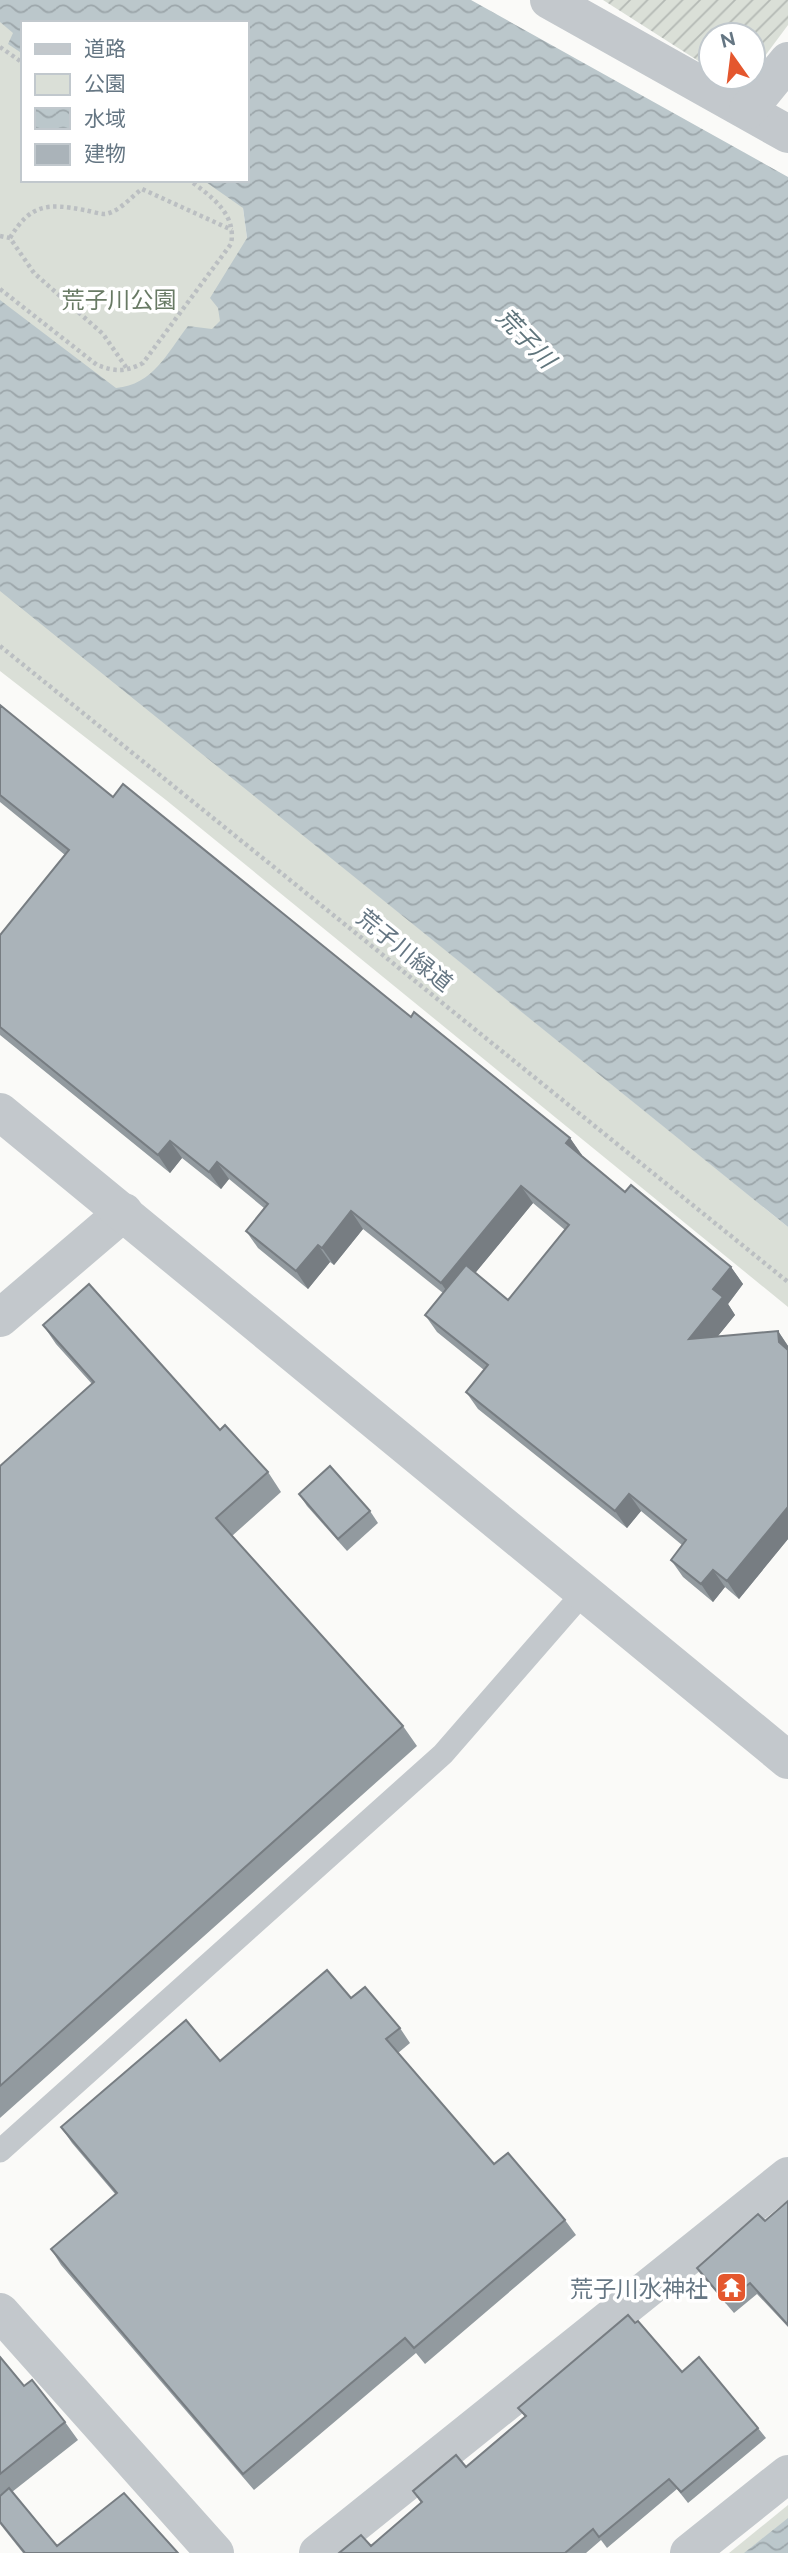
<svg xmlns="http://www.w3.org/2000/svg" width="788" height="2553" viewBox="0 0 788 2553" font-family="Raleway,'Noto Sans JP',sans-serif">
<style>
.park{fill:#dadfd7}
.garden{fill:url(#garden-furrows)}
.water{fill:url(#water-waves)}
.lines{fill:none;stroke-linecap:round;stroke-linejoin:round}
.path{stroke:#bbbfc2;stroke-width:4.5;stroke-dasharray:3.5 3.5;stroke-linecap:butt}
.service{stroke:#c3c8cc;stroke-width:23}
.minor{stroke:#c3c8cc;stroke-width:38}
.tertiary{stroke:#c3c8cc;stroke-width:38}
.wall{fill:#929a9f;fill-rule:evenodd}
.shaded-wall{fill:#777d82}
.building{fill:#aab3b9;stroke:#777d82;stroke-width:2}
.labels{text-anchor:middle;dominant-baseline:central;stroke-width:7;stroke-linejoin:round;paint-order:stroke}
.park-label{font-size:23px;fill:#687a64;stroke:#fff}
.street-label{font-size:23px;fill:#657683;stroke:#fff}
.poi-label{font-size:23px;fill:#657683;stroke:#fff;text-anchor:end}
.water-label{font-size:24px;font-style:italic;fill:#60757c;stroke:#fff}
</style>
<defs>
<pattern id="garden-furrows" width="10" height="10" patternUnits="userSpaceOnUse" patternTransform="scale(1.75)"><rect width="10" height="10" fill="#dadfd7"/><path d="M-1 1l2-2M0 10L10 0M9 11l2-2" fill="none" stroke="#b4b9b4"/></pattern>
<pattern id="water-waves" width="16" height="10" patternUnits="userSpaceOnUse" patternTransform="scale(1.75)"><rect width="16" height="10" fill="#bbc7cb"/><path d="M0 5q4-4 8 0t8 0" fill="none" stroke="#9ca6aa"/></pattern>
</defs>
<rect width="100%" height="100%" fill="#fafaf8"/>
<!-- park -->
<g class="park">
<path d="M0 0 23 23V180H230L243 208 247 238 176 732 788 1227V1307L166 800 0 671Z"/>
<path d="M788 2505V2553H729Z"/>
</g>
<!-- garden -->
<path class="garden" d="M603 0H788V25L753 72V35H711V69Z"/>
<!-- water -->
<g class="water">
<path d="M0 0H471L788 177V1227L0 591V300L116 388C153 385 167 353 188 326L212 329 220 321 218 308 210 298 247 238 243 208 203 180H247V23H23V54L8 44 13 33 0 22Z"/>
<path d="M788 2518V2553H744Z"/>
</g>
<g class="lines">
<!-- path -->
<g class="path">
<path d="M0 47 23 63"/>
<path d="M0 236 10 238 34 273 103 334 128 370"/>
<path d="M10 238C30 204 48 203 84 210 90 211 99 214 105 214 119 212 131 197 142 189L232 230"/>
<path d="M0 289 97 365C116 372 125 372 143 363L231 244C237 214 211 196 189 180"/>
<path d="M0 646 788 1282"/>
</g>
<!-- service -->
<path class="service" d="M0 2151 443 1754 584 1592"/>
<!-- minor -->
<g class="minor">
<path d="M549 0 788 134"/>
<path d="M748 110 788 61"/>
<path d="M0 1318 124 1212"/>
<path d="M0 2312 215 2553"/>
<path d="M318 2553 788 2176"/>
<path d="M689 2553 788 2474"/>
</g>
<!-- tertiary -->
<path class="tertiary" d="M0 1112 788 1760"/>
</g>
<!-- wall -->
<g class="wall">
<path d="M0 705 113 797 411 1017 570 1138 582 1156 625 1192 731 1267 743 1284 728 1304 735 1315 717 1337 778 1331 788 1346V1539L739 1599 725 1587 713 1602 683 1577 671 1560 682 1545 641 1511 627 1528 478 1409 466 1392 484 1370 437 1332 425 1315 443 1293 363 1229 334 1265 330 1262 308 1289 258 1248 246 1231 264 1208 229 1179 221 1189 182 1158 170 1173 0 1035V935L65 855 0 802ZM533 1203 565 1230 508 1300 475 1273Z"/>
<path d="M43 1325 220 1430 268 1472 281 1492 232 1536 403 1726 417 1746 0 2118V1466L92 1384 56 1344Z"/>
<path d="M299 1494 370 1511 378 1523 347 1551 307 1506Z"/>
<path d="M351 1998 400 2028 410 2043 398 2053 494 2164 565 2220 576 2235 425 2364 416 2353 254 2490 61 2265 51 2249 116 2195 72 2143 61 2127 220 2061Z"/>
<path d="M788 2201V2327L757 2294 734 2313 704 2278 697 2268 765 2221Z"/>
<path d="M635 2323 682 2372 758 2428 766 2438 688 2503 677 2489 607 2548 601 2540 586 2553H339L371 2546 421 2503 413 2491 466 2467 525 2417 518 2408Z"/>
<path d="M0 2357 24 2386 65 2422 78 2440 12 2492 57 2546 178 2553H23L0 2524Z"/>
</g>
<!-- shaded-wall -->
<g class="shaded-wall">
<path d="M570 1138 582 1155 578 1160 566 1143Z"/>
<path d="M170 1141 182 1158 170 1173 158 1155Z"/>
<path d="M217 1162 229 1179 221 1189 209 1172Z"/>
<path d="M521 1186 533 1203 453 1300 441 1283Z"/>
<path d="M351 1211 363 1229 334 1265 322 1248Z"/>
<path d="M318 1245 330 1262 308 1289 296 1271Z"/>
<path d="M731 1267 743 1284 728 1304 735 1315 701 1357 689 1339 713 1289Z"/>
<path d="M778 1331 788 1346V1355L779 1342Z"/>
<path d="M629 1494 641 1511 627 1528 615 1511Z"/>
<path d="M788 1507V1539L739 1599 727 1581Z"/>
<path d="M713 1570 725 1587 713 1602 701 1584Z"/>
</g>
<!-- building -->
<g class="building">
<path d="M0 705 113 797 123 784 411 1017 414 1012 570 1138 566 1143 625 1192 631 1185 731 1267 713 1289 723 1297 689 1339 778 1331 779 1342 788 1350V1507L727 1581 713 1570 701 1584 671 1560 686 1540 629 1494 615 1511 466 1392 488 1365 425 1315 466 1265 508 1300 569 1225 521 1186 441 1283 351 1211 322 1248 318 1245 296 1271 246 1231 268 1204 217 1162 209 1172 170 1141 158 1155 0 1027V935L69 850 0 795Z"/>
<path d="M89 1284 220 1430 225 1425 268 1472 216 1518 403 1726 0 2086V1466L94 1382 43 1325Z"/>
<path d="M330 1466 370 1511 338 1539 299 1494Z"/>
<path d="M327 1970 351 1998 365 1987 400 2028 386 2039 494 2164 508 2153 565 2220 414 2348 405 2338 243 2474 51 2249 117 2193 61 2127 186 2020 220 2061Z"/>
<path d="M788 2201V2325L750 2283 726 2302 697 2268 758 2214 765 2221Z"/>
<path d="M628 2315 635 2323 638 2321 682 2372 699 2357 758 2428 681 2492 669 2479 599 2537 593 2529 565 2553H339L361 2535 371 2546 422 2502 413 2491 456 2455 466 2467 526 2416 518 2408Z"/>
<path d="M0 2357 24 2386 32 2380 65 2422 0 2474Z"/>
<path d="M9 2488 57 2546 124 2493 178 2553H25L0 2522V2496Z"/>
</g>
<!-- icons -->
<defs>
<symbol id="temple-square" viewBox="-11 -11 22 22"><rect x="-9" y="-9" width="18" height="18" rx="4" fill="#e4572e" stroke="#fff"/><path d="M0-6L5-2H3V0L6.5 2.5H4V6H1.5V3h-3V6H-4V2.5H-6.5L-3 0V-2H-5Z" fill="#fff"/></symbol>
</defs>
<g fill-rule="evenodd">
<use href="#temple-square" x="714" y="2270" width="35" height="35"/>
</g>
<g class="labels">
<!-- park labels -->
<g class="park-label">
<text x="119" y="299">荒子川公園</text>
</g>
<!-- street labels -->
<g class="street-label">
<text transform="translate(405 950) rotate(39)">荒子川緑道</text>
</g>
<!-- poi labels -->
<g class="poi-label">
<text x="708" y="2288">荒子川水神社</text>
</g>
<!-- water labels -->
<g class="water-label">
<text transform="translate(526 338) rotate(46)">荒子川</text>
</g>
</g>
<!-- legend -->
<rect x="21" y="21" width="228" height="161" fill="#ffffff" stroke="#c1c8cd" stroke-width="2"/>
<rect x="35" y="44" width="35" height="10" fill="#c3c8cc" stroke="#c1c8cd" stroke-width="2"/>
<text x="84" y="56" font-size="21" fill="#657683">道路</text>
<rect x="35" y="74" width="35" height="21" fill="#dadfd7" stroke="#c1c8cd" stroke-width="2"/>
<text x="84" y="91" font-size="21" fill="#657683">公園</text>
<rect x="35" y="108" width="35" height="21" fill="url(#water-waves)" stroke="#c1c8cd" stroke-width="2"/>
<text x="84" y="126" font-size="21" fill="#657683">水域</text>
<rect x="35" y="144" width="35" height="21" fill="#aab3b9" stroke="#c1c8cd" stroke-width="2"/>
<text x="84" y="161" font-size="21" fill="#657683">建物</text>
<!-- north arrow -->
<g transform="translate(732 56) rotate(346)"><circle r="33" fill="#ffffff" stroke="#c1c8cd" stroke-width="2"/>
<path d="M0-5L12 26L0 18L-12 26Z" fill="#e4572e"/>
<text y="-10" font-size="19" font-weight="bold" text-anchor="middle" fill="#657683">N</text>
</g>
</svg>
